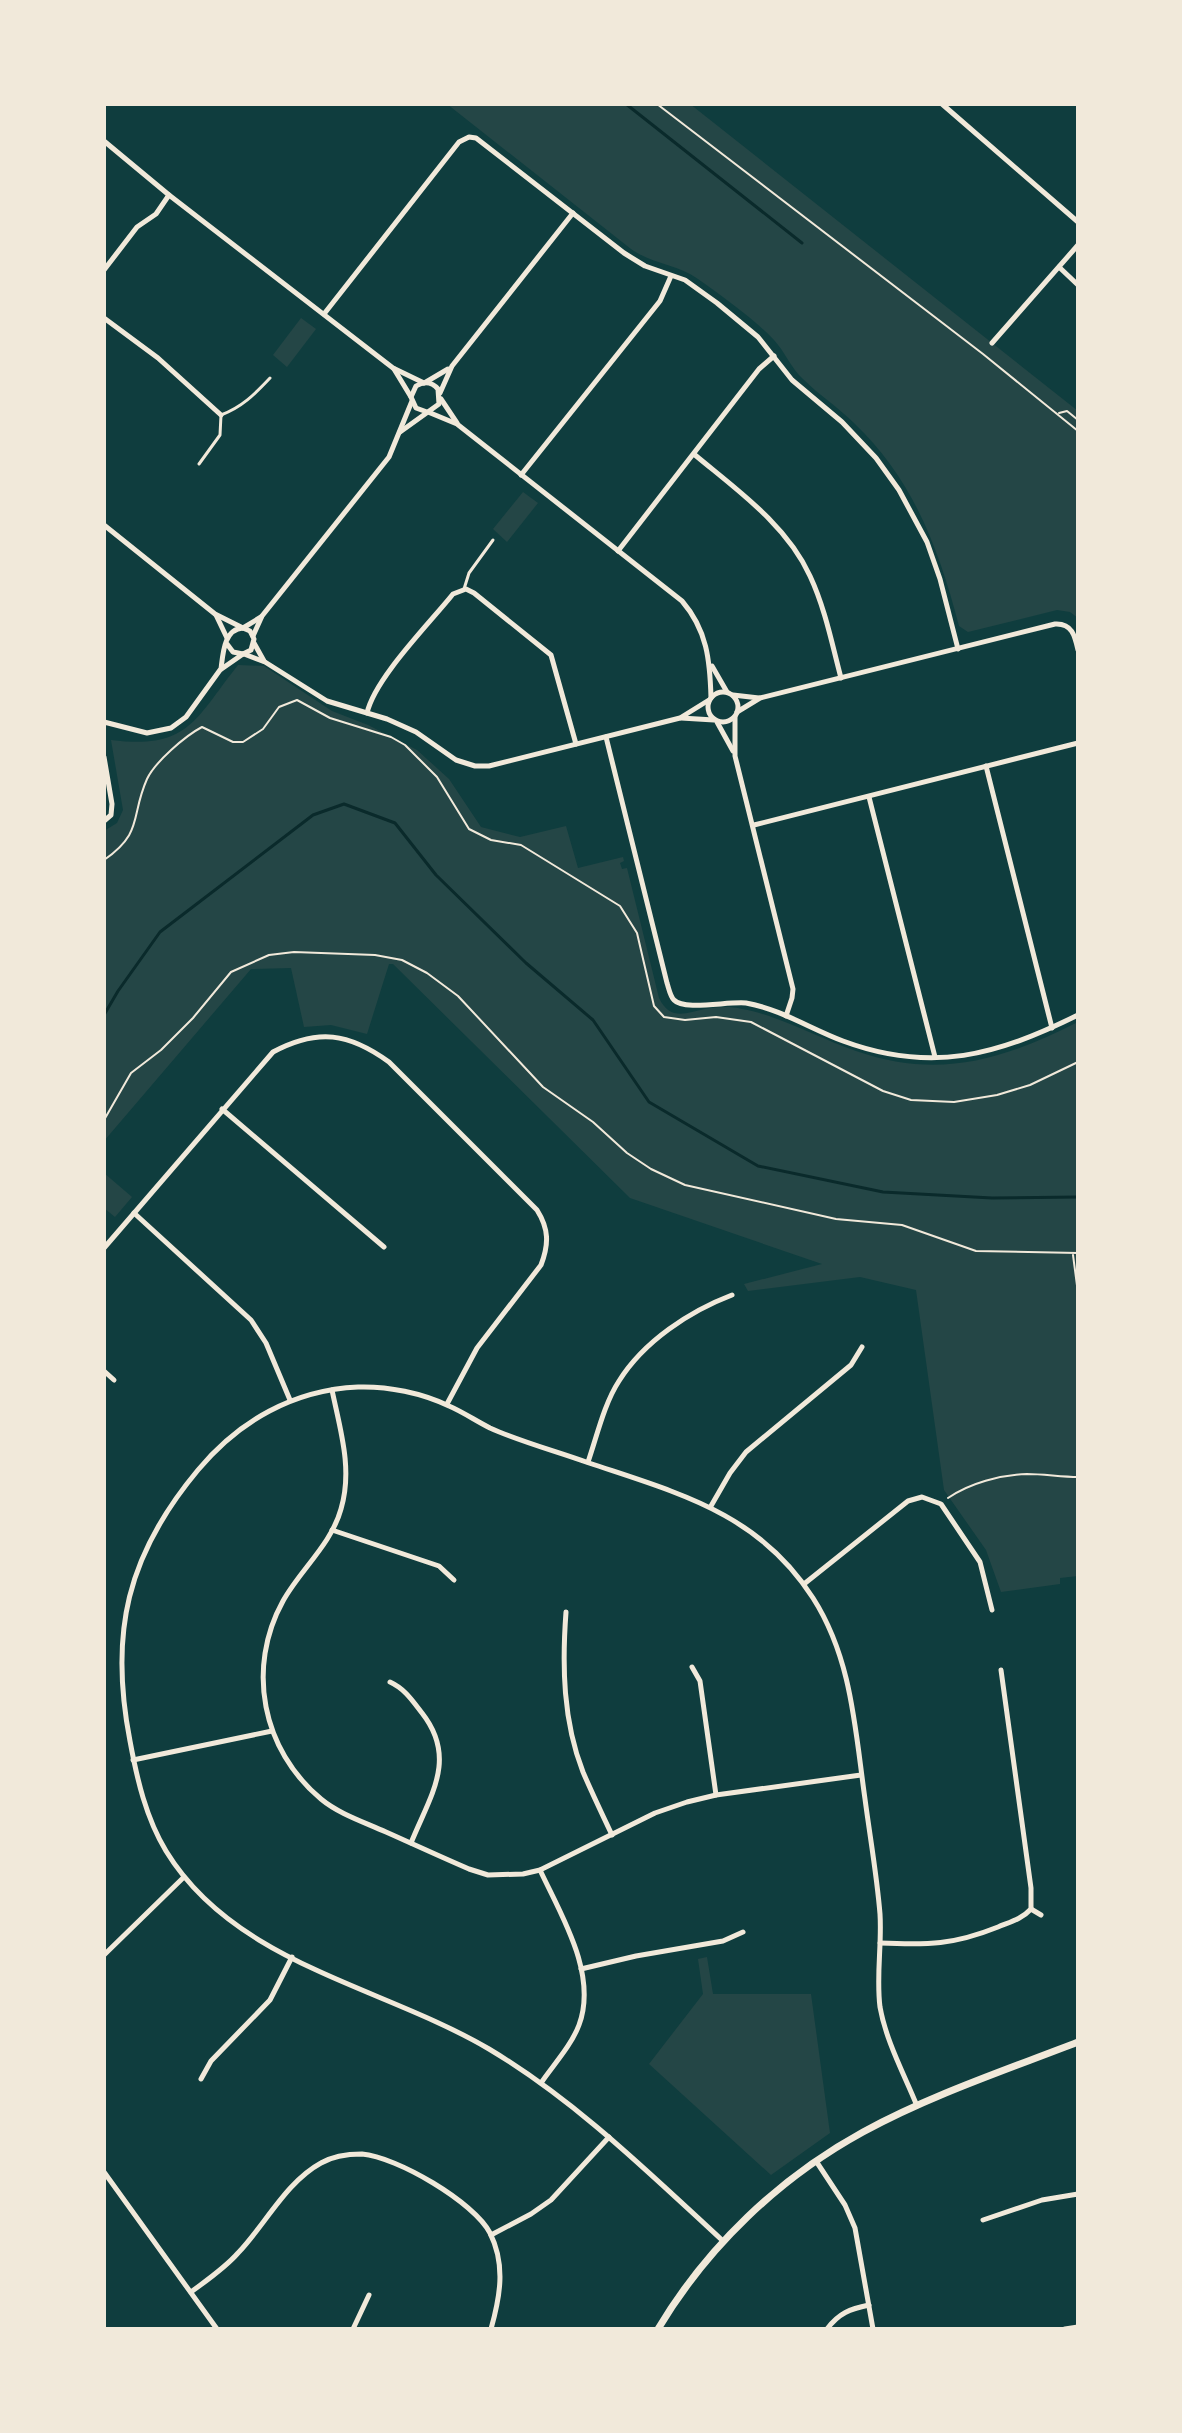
<svg xmlns="http://www.w3.org/2000/svg" width="1182" height="2433" viewBox="0 0 1182 2433" font-family="Barlow,sans-serif">
<style>
.green{fill:#244646}
.lines{fill:none;stroke-linecap:round;stroke-linejoin:round}
.stream{stroke:#0a2a2b;stroke-width:3}
.path{stroke:#f1e9da;stroke-width:2}
.service{stroke:#f1e9da;stroke-width:3}
.minor{stroke:#f1e9da;stroke-width:5}
.tertiary{stroke:#f1e9da;stroke-width:7}
</style>
<rect width="100%" height="100%" fill="#0f3d3e"/>
<!-- green -->
<g class="green">
<path d="M447 104H690L1078 411V618L1070 612 1057 610 968 632 959 626C939 549 913 479 854 423 838 407 819 395 803 379 791 368 785 352 774 340 753 318 723 297 698 279 677 264 652 264 631 249Z"/>
<path d="M301 318 316 329 287 367 273 355Z"/>
<path d="M523 492 538 503 507 542 493 529Z"/>
<path d="M238 665 264 666 332 711 368 725 417 750 449 779 481 827 520 837 566 826 578 868 623 857 624 861 620 863 622 869 627 868 659 998C670 1021 686 1013 705 1009 717 1007 730 1006 742 1009 781 1016 818 1038 856 1051 939 1080 1003 1060 1078 1022V1576L1060 1578V1584L1001 1592 986 1550 944 1490 916 1290 860 1277 748 1291 744 1284 822 1264 630 1198 393 964H389L367 1034 331 1025 304 1027 291 968 251 969 104 1141V831L117 823 123 810 111 740C189 750 195 719 238 665Z"/>
<path d="M104 1173 132 1197 115 1217 104 1208Z"/>
<path d="M707 1957 713 1994H811L830 2133 771 2175 649 2064 703 1994 698 1959Z"/>
</g>
<g class="lines">
<!-- stream -->
<g class="stream">
<path d="M626 104 802 243"/>
<path d="M104 1015 118 991 160 932 313 815 344 804 395 823 436 875 526 963 593 1020 649 1102 758 1166 883 1192 992 1198 1078 1197"/>
</g>
<!-- path -->
<g class="path">
<path d="M657 104 983 354 1078 431"/>
<path d="M1059 413 1067 411 1078 420"/>
<path d="M104 860C144 832 130 817 147 779 155 762 185 736 202 727L233 742H243L263 729 279 707 297 700 330 718 391 737 405 745 437 777 469 829 491 840 521 845 620 906 637 933 654 1006 664 1017 685 1020 716 1017 751 1022 883 1091 911 1100 954 1102 997 1095 1030 1085 1078 1062"/>
<path d="M104 1120 131 1073 161 1050 193 1018 231 972 269 955 294 952 375 955 402 960 427 973 458 996 543 1087 593 1122 627 1153 651 1169 685 1185 836 1219 902 1225 976 1251 1078 1253"/>
<path d="M1073 1255 1078 1293"/>
<path d="M948 1498C970 1483 1000 1475 1027 1474 1044 1474 1061 1477 1078 1477"/>
</g>
<!-- service -->
<g class="service">
<path d="M199 464 220 435 221 415C242 407 254 395 270 378"/>
<path d="M464 589 469 573 493 540"/>
</g>
<!-- minor -->
<g class="minor">
<path d="M942 104 1078 222"/>
<path d="M104 141 169 195 393 368 424 383"/>
<path d="M1059 267 1078 285"/>
<path d="M104 270 137 227 156 214 169 195"/>
<path d="M324 314 459 142 469 137 476 138 624 253 645 266 685 280 717 303 758 337 792 380 842 422 876 458 899 490 927 542 940 579 958 649"/>
<path d="M104 318 158 358 221 415"/>
<path d="M992 343 1078 245"/>
<path d="M394 369 411 397"/>
<path d="M426 382 448 369"/>
<path d="M440 393 452 366 573 213"/>
<path d="M441 399 457 423"/>
<path d="M428 412 457 424 682 601C707 630 710 660 711 698"/>
<path d="M400 432 439 404 438 389C432 382 424 381 416 386L411 397 416 408 427 412"/>
<path d="M695 455C737 490 787 525 810 576 825 608 832 644 841 678"/>
<path d="M521 475 660 301 671 276"/>
<path d="M104 525 215 614 241 627"/>
<path d="M618 551 759 369 774 356"/>
<path d="M216 615 227 638"/>
<path d="M243 628 261 617"/>
<path d="M253 636 262 616 389 457 412 401"/>
<path d="M254 643 264 661"/>
<path d="M244 654 265 662 327 701 387 719 416 732 456 760 475 766H489L680 718 709 700"/>
<path d="M712 666 727 692"/>
<path d="M221 669C223 653 224 629 243 628L250 631 254 639 251 650 243 654 233 652 227 644"/>
<circle cx="723" cy="707" r="15"/>
<path d="M733 695 759 698"/>
<path d="M737 712 760 698 1055 624C1072 623 1075 636 1078 650"/>
<path d="M367 713C375 678 429 624 453 594L466 589 474 593 551 655 576 744"/>
<path d="M735 717V756L793 989 792 998 786 1016"/>
<path d="M681 718 714 720"/>
<path d="M104 722 147 733 171 728 186 717 220 670 243 654"/>
<path d="M717 722 733 751"/>
<path d="M606 737 667 983C669 989 670 996 674 1000 684 1011 729 1001 746 1003 780 1009 811 1029 843 1041 932 1074 997 1055 1078 1015"/>
<path d="M104 757 112 804 111 815 104 821"/>
<path d="M986 766 1052 1028"/>
<path d="M869 797 935 1057"/>
<path d="M754 825 1078 743"/>
<path d="M222 1109 384 1247"/>
<path d="M134 1213 251 1320 266 1343 290 1400"/>
<path d="M104 1248 273 1052C318 1028 349 1033 389 1062L537 1210C549 1229 549 1244 541 1265L477 1348 447 1404"/>
<path d="M104 1371 114 1380"/>
<path d="M332 1390C340 1429 353 1469 341 1509 331 1545 300 1570 283 1601 246 1668 262 1750 321 1799 339 1814 364 1822 386 1832 413 1844 441 1857 469 1869L488 1875 523 1874 540 1870 655 1813 687 1802 716 1795 861 1775"/>
<path d="M588 1462C597 1436 604 1404 619 1381 644 1341 690 1311 732 1295"/>
<path d="M711 1506 730 1473 746 1452 851 1365 862 1347"/>
<path d="M332 1530 439 1566 454 1580"/>
<path d="M804 1584 908 1501 922 1497 941 1504 980 1562 992 1610"/>
<path d="M566 1612C562 1666 563 1721 583 1772 592 1793 602 1814 612 1835"/>
<path d="M692 1667 700 1681 716 1795"/>
<path d="M390 1682C405 1689 412 1700 422 1713 458 1759 430 1796 411 1843"/>
<path d="M133 1760 272 1731"/>
<path d="M540 1870C561 1915 598 1974 579 2025 571 2046 554 2064 541 2083"/>
<path d="M1031 1909 1041 1915"/>
<path d="M880 1943C929 1945 953 1945 998 1927 1010 1922 1022 1919 1031 1909V1888L1001 1670"/>
<path d="M104 1955 184 1877"/>
<path d="M581 1969 636 1956 723 1941 743 1932"/>
<path d="M201 2079 211 2061 270 2000 292 1957"/>
<path d="M816 2161 845 2205 855 2228 873 2329"/>
<path d="M104 2172 217 2329"/>
<path d="M983 2220 1042 2200 1078 2194"/>
<path d="M491 2235 531 2214 551 2200 609 2137"/>
<path d="M723 2241C648 2172 576 2101 489 2049 382 1986 235 1964 166 1851 146 1818 137 1779 130 1741 109 1633 127 1555 198 1470 239 1421 293 1390 358 1387 388 1386 422 1393 449 1406 463 1412 476 1421 490 1428 521 1442 556 1451 589 1463 678 1493 759 1513 813 1598 852 1659 855 1729 865 1799 870 1837 877 1876 880 1914 882 1945 876 1976 880 2007 886 2041 904 2074 917 2106"/>
<path d="M191 2292C207 2280 225 2268 238 2253 265 2225 286 2182 321 2163 333 2156 349 2154 362 2154 397 2157 474 2202 490 2233 506 2265 500 2297 491 2329"/>
<path d="M353 2329 369 2295"/>
<path d="M827 2329C839 2313 850 2309 869 2305"/>
<path d="M1065 2329 1078 2327"/>
</g>
<!-- tertiary -->
<path class="tertiary" d="M658 2329C707 2247 779 2178 863 2132 931 2095 1006 2070 1078 2042"/>
</g>
<!-- border -->
<rect width="1182" height="2433" fill="none" stroke="#f1e9da" stroke-width="212"/>
</svg>
